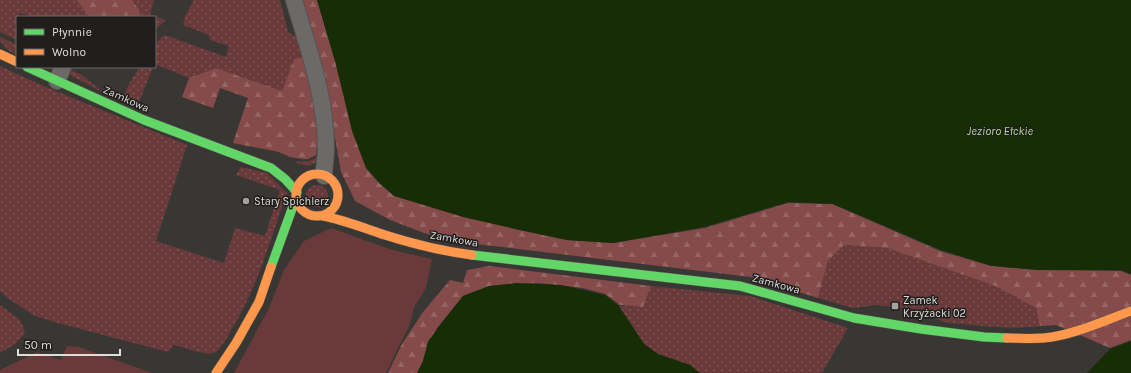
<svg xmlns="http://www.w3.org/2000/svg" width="1131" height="373" viewBox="0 0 1131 373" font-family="Karla,sans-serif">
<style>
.grass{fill:url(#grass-dots)}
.forest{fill:url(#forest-firs)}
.garden{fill:#693a39}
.water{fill:#162d06}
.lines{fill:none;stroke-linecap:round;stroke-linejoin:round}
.street-casing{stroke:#565452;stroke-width:18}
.fast-casing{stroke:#565452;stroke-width:10}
.slow-casing{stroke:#565452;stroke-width:10}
.street{stroke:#6b6a69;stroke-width:16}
.fast{stroke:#63d668;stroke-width:9}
.slow{stroke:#ff974d;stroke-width:9}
.poi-dot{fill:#a4a3a0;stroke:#201f1d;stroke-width:1.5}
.labels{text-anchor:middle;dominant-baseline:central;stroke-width:3;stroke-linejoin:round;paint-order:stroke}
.street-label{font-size:11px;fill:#deddda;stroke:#201f1d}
.poi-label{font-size:11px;fill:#deddda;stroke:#201f1d;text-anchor:start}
.water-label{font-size:12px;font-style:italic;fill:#a9df8d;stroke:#201f1d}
</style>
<defs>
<pattern id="grass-dots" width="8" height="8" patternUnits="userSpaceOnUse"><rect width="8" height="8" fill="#693a39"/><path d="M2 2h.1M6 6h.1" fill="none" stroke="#7e5655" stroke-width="1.8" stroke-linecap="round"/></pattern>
<pattern id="forest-firs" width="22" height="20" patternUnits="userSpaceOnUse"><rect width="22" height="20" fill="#854a4a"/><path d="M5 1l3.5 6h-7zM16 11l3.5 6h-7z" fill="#966464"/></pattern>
</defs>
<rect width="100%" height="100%" fill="#393734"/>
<!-- grass -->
<g class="grass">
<path d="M0 0H154L150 15 166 20 155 30V17H33L20 13 14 28 17 29V40L0 32Z"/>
<path d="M194 0H280L288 32 300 39 306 56 294 59 282 91 216 68 189 78 155 64C155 50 151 44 165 35L226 57 229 46 210 40 209 35 183 25 185 16Z"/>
<path d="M0 37 17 45V55L9 51 0 41Z"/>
<path d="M0 66 34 82 187 145 156 241 224 263 235 228 265 236 280 190 236 175 241 167 267 173 287 193C270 240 257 290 230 332 226 339 222 347 216 352 206 357 185 347 174 345L168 352 58 323 35 316 9 299 0 291Z"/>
<path d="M140 67H153L137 107 124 100C125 87 133 78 140 67Z"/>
<path d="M70 70 82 75 104 93 70 75Z"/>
<path d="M317 157H319C313 168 306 167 295 162 304 161 307 164 317 157Z"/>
<circle cx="317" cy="196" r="11"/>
<path d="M844 245 887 248 995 286 1036 308 1040 326 1017 328 982 326 944 322 914 310 877 305 853 308 818 298 828 261Z"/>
<path d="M651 286 750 296 848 328 822 373H700L690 365 658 354 644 344 619 306 643 307Z"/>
<path d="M0 305 20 320 25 332C19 343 10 347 0 353Z"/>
</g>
<!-- forest -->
<g class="forest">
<path d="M77 0H132L140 12V17H89Z"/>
<path d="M300 0H317L335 61 515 229 567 240 613 243 705 228 788 203 832 204 940 251 991 266 1038 270 1121 271 1131 275V340L1110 348 1056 325 1040 326 1036 308 995 286 887 248 844 245 828 261 818 298 751 277 468 243 424 233 390 220 355 201 341 172 329 103Z"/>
<path d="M306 56 319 128 316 155 308 159H302L290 157 279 152 233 143 248 98 220 88 213 108 182 97 189 78 216 68 282 91 294 59Z"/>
<path d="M489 266 651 286 643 307 620 305 605 294 583 288 539 283 489 286 463 296 439 326 428 342 423 361 417 373H388L402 344 423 312 450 280 463 283 467 270Z"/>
</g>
<!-- garden -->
<g class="garden">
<path d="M331 228 392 250 432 259 426 288 414 307 410 324 386 373H234L269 308 284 270 304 241Z"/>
<path d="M67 346 79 347 152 373H0V370L37 352 61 360Z"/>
</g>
<!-- water -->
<g class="water">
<path d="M317 0H1131V274L1121 270H1038L992 266 941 250 833 204 788 202 704 227 613 243 567 240 515 229 463 217 394 196 379 183 366 168 352 131 335 61Z"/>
<path d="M516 283 561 285 605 295 619 306 644 344 658 354 690 365 700 373H417L423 361 428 342 439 326 463 296 489 286Z"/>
<path d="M1131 341V373H1087L1110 349Z"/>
</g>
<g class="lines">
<defs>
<g id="street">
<path d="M294 0C308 48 326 97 326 148 326 157 324 166 324 176"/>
<path d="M57 81 63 67"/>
</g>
<g id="fast">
<path d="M27 67 144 120 271 168 285 179 297 192"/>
<path d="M472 255 740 286 854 318 921 329 984 337 1007 338"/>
<path d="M271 267 296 198"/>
</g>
<g id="slow">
<path d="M0 54 17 62"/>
<circle cx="317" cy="195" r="21"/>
<path d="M323 216C344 220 364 228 385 235 413 244 442 251 472 255"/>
<path d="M1007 338C1019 338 1032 339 1044 338 1074 335 1103 321 1131 311"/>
<path d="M216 373 236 343 259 302 271 267"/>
</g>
</defs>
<!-- street casing -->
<use href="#street" class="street-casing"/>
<!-- fast casing -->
<use href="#fast" class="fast-casing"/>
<!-- slow casing -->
<use href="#slow" class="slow-casing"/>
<!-- street -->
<use href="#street" class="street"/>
<!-- fast -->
<use href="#fast" class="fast"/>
<!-- slow -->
<use href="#slow" class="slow"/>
</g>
<!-- markers -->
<g class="poi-dot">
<circle cx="246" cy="201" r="4"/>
<rect x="891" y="302" width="8" height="8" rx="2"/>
</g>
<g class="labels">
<!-- street labels -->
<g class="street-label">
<text transform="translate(126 99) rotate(24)">Zamkowa</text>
<text transform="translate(454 239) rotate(10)">Zamkowa</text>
<text transform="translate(776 284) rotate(15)">Zamkowa</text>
</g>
<!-- poi labels -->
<g class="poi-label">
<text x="254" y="201">Stary Spichlerz</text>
<text x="903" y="300">Zamek<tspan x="903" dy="13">Krzyżacki 02</tspan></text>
</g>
<!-- water labels -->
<g class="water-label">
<text x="1000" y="131">Jezioro Ełckie</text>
</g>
</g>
<!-- legend -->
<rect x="16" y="16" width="140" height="52" fill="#201f1d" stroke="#6c6b69"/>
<rect x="24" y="29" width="20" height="6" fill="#63d668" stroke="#6c6b69"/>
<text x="52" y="36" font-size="12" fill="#deddda">Płynnie</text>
<rect x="24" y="49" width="20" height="6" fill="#ff974d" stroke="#6c6b69"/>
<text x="52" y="56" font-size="12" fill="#deddda">Wolno</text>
<!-- scale -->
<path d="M18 349v6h102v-6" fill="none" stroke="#deddda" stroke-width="2"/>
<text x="24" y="349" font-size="12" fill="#deddda" stroke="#201f1d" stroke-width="3" paint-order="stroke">50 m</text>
</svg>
